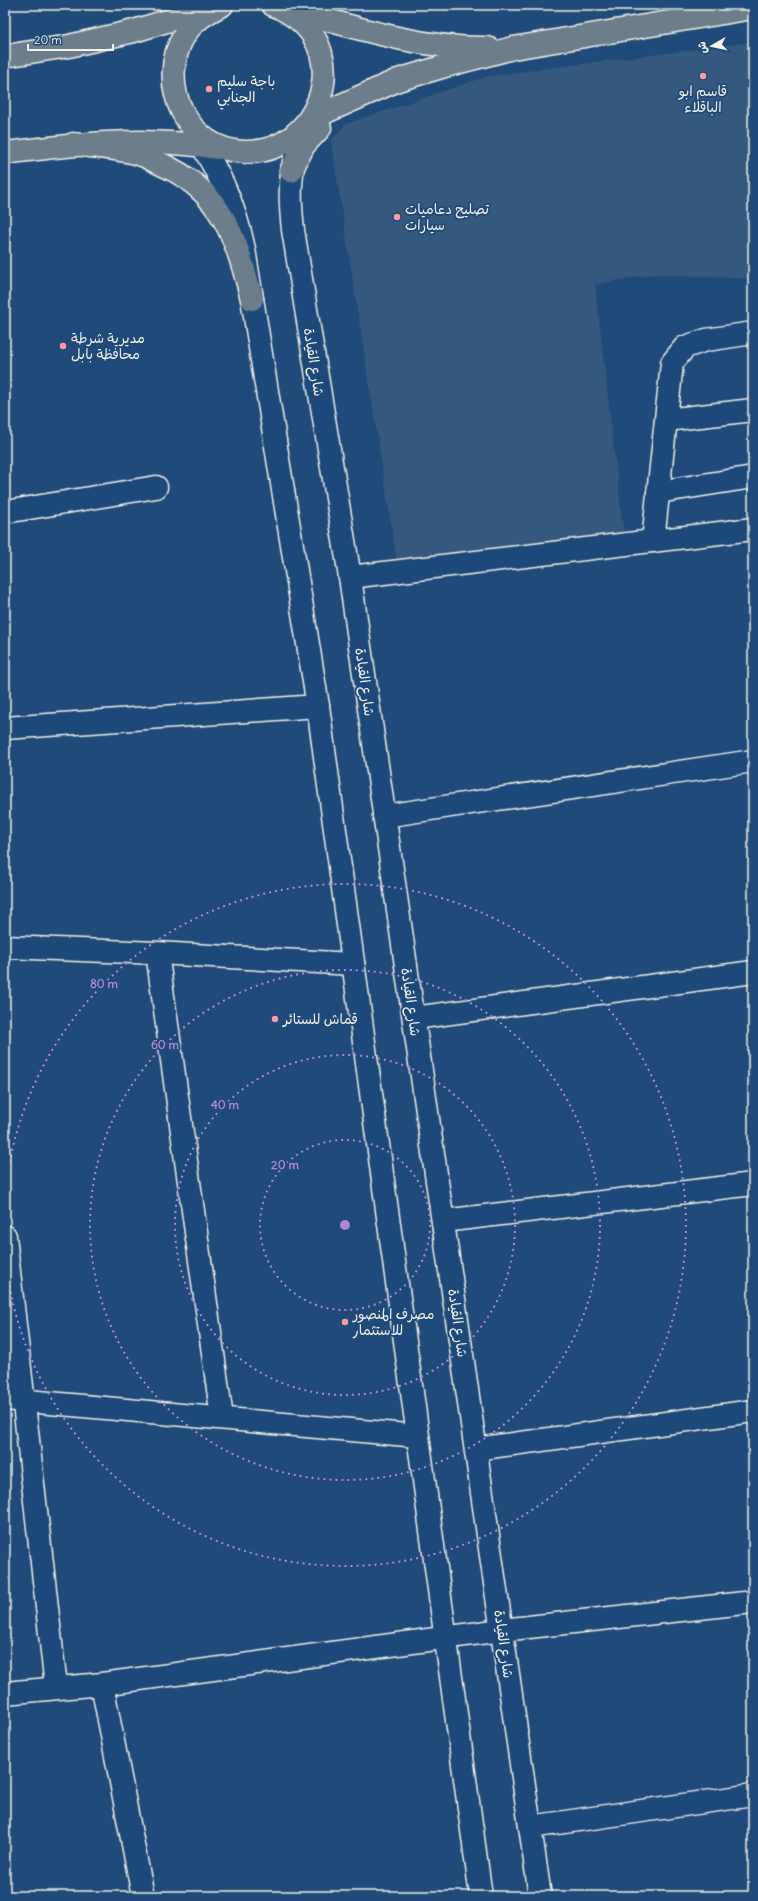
<svg xmlns="http://www.w3.org/2000/svg" width="758" height="1901" viewBox="0 0 758 1901" font-family="Delius,'Playpen Sans Arabic',sans-serif">
<style>
.built{fill:#35587e}
.lines{fill:none;stroke-linecap:round;stroke-linejoin:round}
.minor-casing{stroke:#f4f1e8;stroke-width:25}
.major-casing{stroke:#f4f1e8;stroke-width:25}
.minor{stroke:#1f4a7a;stroke-width:22}
.major{stroke:#6c7d8b;stroke-width:22}
.ring{fill:none;stroke:#b185d1;stroke-width:2;stroke-dasharray:2 4}
.poi-dot{fill:#ff9aa2;stroke:#1f4a7a;stroke-width:1.5}
.labels{text-anchor:middle;dominant-baseline:central;stroke-width:3.5;stroke-linejoin:round;paint-order:stroke}
.poi-label{font-size:14px;fill:#f4f1e8;stroke:#1f4a7a;text-anchor:start}
.street-label{font-size:14px;fill:#f4f1e8;stroke:#1f4a7a}
.centre{fill:#b185d1;stroke:#1f4a7a;stroke-width:2}
.ring-label{font-size:12px;text-anchor:middle;font-weight:bold;fill:#b185d1;stroke:#1f4a7a;stroke-width:3.5;stroke-linejoin:round;paint-order:stroke}
</style>
<rect width="100%" height="100%" fill="#1f4a7a"/>
<filter id="ink" filterUnits="userSpaceOnUse"><feTurbulence type="fractalNoise" baseFrequency=".025" numOctaves="2"/><feDisplacementMap in="SourceGraphic" scale="8" xChannelSelector="R" yChannelSelector="G"/><feConvolveMatrix kernelMatrix="1 2 1 2 8 2 1 2 1" color-interpolation-filters="sRGB"/></filter>
<g filter="url(#ink)">
<!-- built -->
<g class="built">
<path d="M429 5H511L450 12 440 11Z"/>
<path d="M753 42V279L655 274 595 284 624 535 397 562 331 141 346 124 488 76Z"/>
</g>
<g class="lines">
<defs>
<g id="minor">
<path d="M195 133C220 175 234 202 244 249L318 706 481 1896"/>
<path d="M296 153C289 179 290 203 293 230L350 577 540 1896"/>
<path d="M666 420 753 410"/>
<path d="M658 492 753 477"/>
<path d="M5 512 156 487"/>
<path d="M653 541 672 363 685 347 706 340 753 333"/>
<path d="M350 577 753 529"/>
<path d="M5 728 318 706"/>
<path d="M384 816 753 761"/>
<path d="M5 947 157 953 353 964"/>
<path d="M157 953 222 1418"/>
<path d="M414 1018 753 972"/>
<path d="M443 1221 753 1184"/>
<path d="M5 1236 56 1687"/>
<path d="M5 1399 418 1436"/>
<path d="M476 1449 753 1411"/>
<path d="M102 1684 143 1896"/>
<path d="M5 1693 102 1684 502 1630 753 1602"/>
<path d="M530 1827 753 1795"/>
</g>
<g id="major">
<path d="M222 5C208 12 194 20 185 34 155 83 187 151 245 152 318 154 354 55 292 15 286 11 280 7 273 5"/>
<path d="M289 9C353 27 420 49 488 48"/>
<path d="M5 56 69 46 134 31 209 8"/>
<path d="M296 135 309 123 328 111 398 80 445 66 513 48 753 8"/>
<path d="M73 144C94 147 118 148 139 154 147 156 154 161 161 164 223 191 236 239 252 299"/>
<path d="M5 153C76 144 146 136 217 148"/>
<path d="M291 171 304 145 320 128"/>
</g>
</defs>
<!-- minor casing -->
<use href="#minor" class="minor-casing"/>
<!-- major casing -->
<use href="#major" class="major-casing"/>
<!-- minor -->
<use href="#minor" class="minor"/>
<!-- major -->
<use href="#major" class="major"/>
</g>
</g>
<!-- distance rings -->
<g class="ring">
<circle cx="345" cy="1225" r="85"/>
<circle cx="345" cy="1225" r="170"/>
<circle cx="345" cy="1225" r="255"/>
<path d="M5 1198A341 341 0 1 1 5 1252"/>
</g>
<!-- markers -->
<g class="poi-dot">
<circle cx="703" cy="76" r="4"/>
<circle cx="209" cy="89" r="4"/>
<circle cx="397" cy="217" r="4"/>
<circle cx="63" cy="346" r="4"/>
<circle cx="275" cy="1019" r="4"/>
<circle cx="345" cy="1322" r="4"/>
</g>
<g class="labels">
<!-- poi labels -->
<g class="poi-label">
<text x="217" y="81">باجة سليم<tspan x="217" dy="16">الجنابي</tspan></text>
<text x="703" y="91" text-anchor="middle">قاسم ابو<tspan x="703" dy="16">الباقلاء</tspan></text>
<text x="405" y="209">تصليح دعاميات<tspan x="405" dy="16">سيارات</tspan></text>
<text x="71" y="338">مديرية شرطة<tspan x="71" dy="16">محافظة بابل</tspan></text>
<text x="283" y="1019">قماش للستائر</text>
<text x="353" y="1314">مصرف المنصور<tspan x="353" dy="16">للاستثمار</tspan></text>
</g>
<!-- street labels -->
<g class="street-label">
<text transform="translate(314 362) rotate(81)">شارع القيادة</text>
<text transform="translate(365 682) rotate(82)">شارع القيادة</text>
<text transform="translate(411 1002) rotate(82)">شارع القيادة</text>
<text transform="translate(458 1323) rotate(82)">شارع القيادة</text>
<text transform="translate(504 1644) rotate(82)">شارع القيادة</text>
</g>
</g>
<circle cx="345" cy="1225" r="6" class="centre"/>
<g class="ring-label">
<text x="104" y="988">80 m</text>
<text x="165" y="1049">60 m</text>
<text x="225" y="1109">40 m</text>
<text x="285" y="1169">20 m</text>
</g>
<!-- margin -->
<rect width="758" height="1901" fill="none" stroke="#1f4a7a" stroke-width="20"/>
<rect x="10" y="10" width="738" height="1881" fill="none" stroke="#f4f1e8" stroke-width="1.5" filter="url(#ink)"/>
<!-- north arrow -->
<g transform="translate(712 46) rotate(261)" stroke="#1f4a7a" stroke-width="3" paint-order="stroke">
<path d="M0-3L7 15L0 10L-7 15Z" fill="#f4f1e8"/>
<text y="-6" font-size="11" font-weight="bold" text-anchor="middle" fill="#f4f1e8">ش</text>
</g>
<!-- scale -->
<path d="M28 44v6h85v-6" fill="none" stroke="#f4f1e8" stroke-width="2"/>
<text x="34" y="44" font-size="12" fill="#f4f1e8" stroke="#1f4a7a" stroke-width="3" paint-order="stroke">20 m</text>
</svg>
